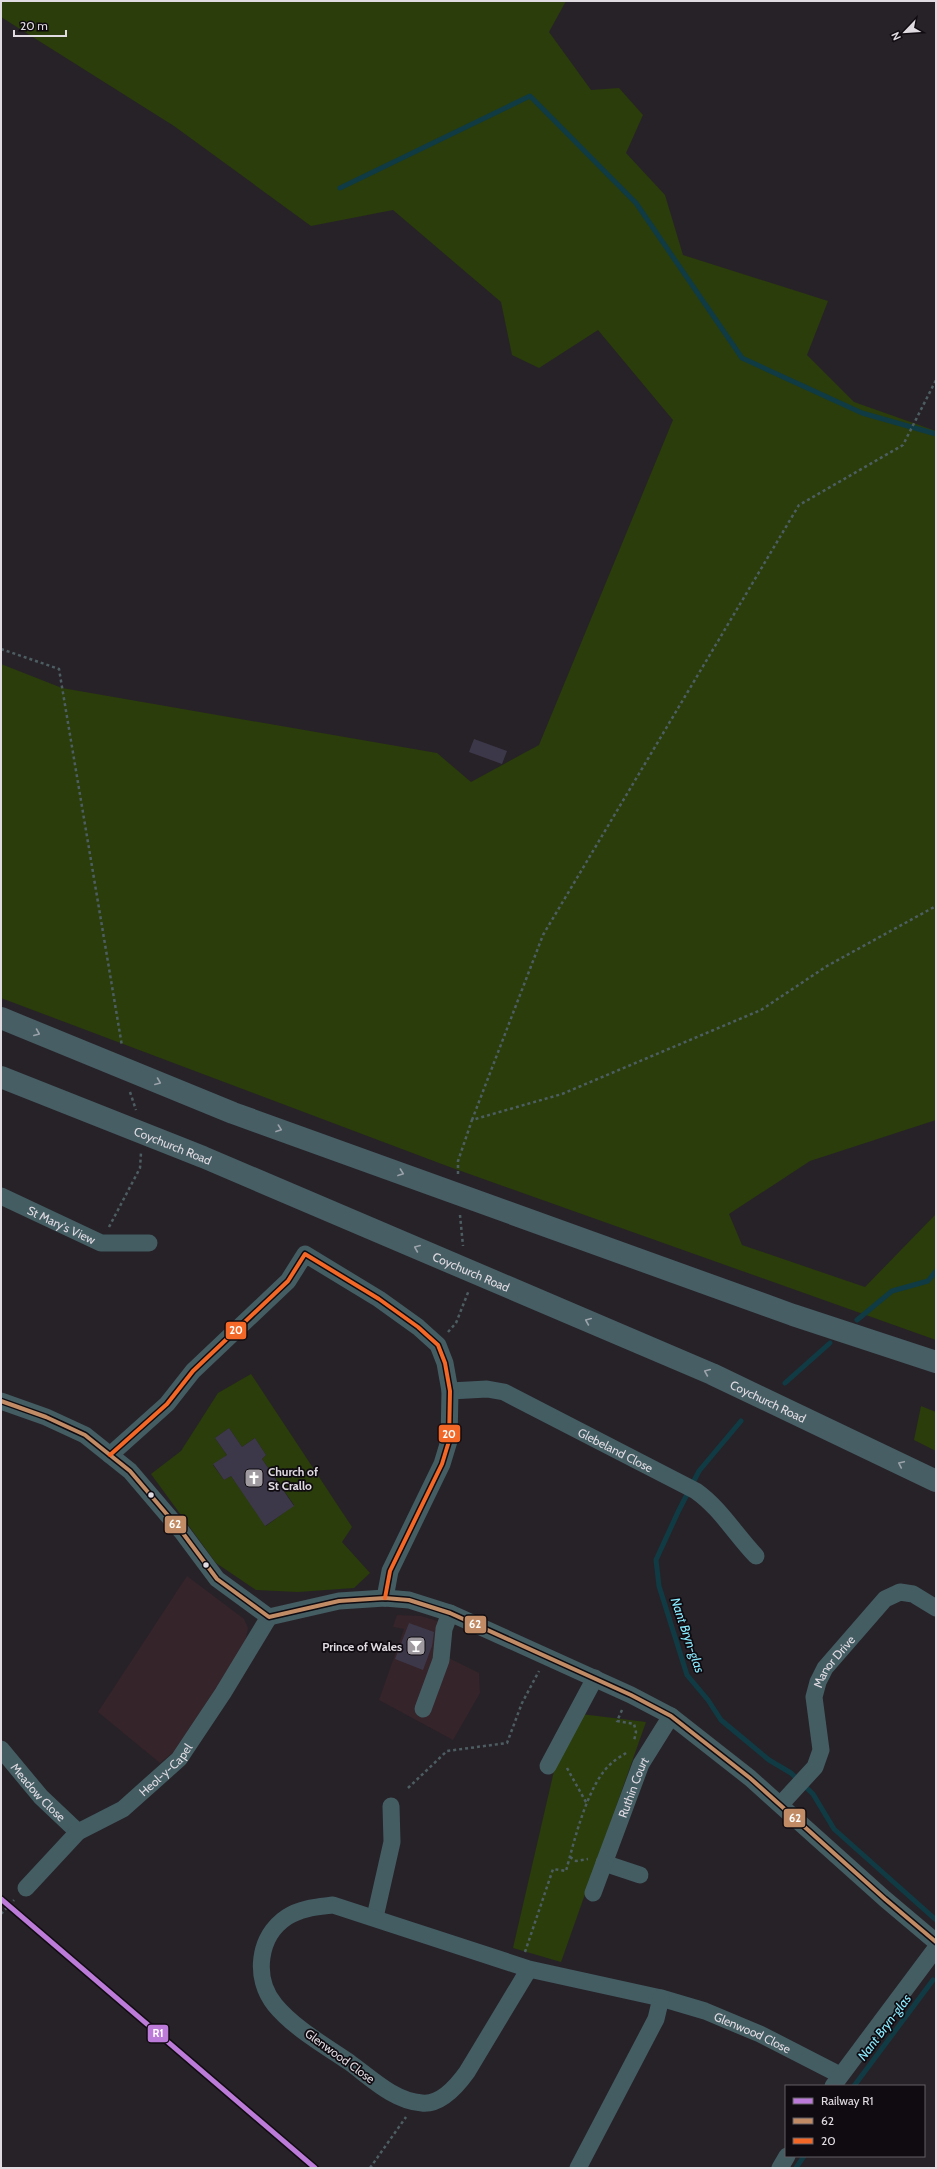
<svg xmlns="http://www.w3.org/2000/svg" width="937" height="2169" viewBox="0 0 937 2169" font-family="Cabin,sans-serif">
<style>
.commercial{fill:#352429}
.green{fill:#2a3d0a;fill-rule:evenodd}
.lines{fill:none;stroke-linecap:round;stroke-linejoin:round}
.stream{stroke:#103b44;stroke-width:5}
.building{fill:#3d3849}
.path{stroke:#4d5e63;stroke-width:2.5;stroke-dasharray:3 3;stroke-linecap:butt}
.minor{stroke:#435d63;stroke-width:17}
.major{stroke:#465e64;stroke-width:22}
.bus-1-casing{stroke:#0f0b10;stroke-width:7}
.bus-2-casing{stroke:#0f0b10;stroke-width:7}
.bus-1{stroke:#c18c65;stroke-width:4}
.bus-2{stroke:#f36827;stroke-width:4}
.rail-1-casing{stroke:#0f0b10;stroke-width:8}
.rail-1{stroke:#bd7bd9;stroke-width:5}
.oneway{stroke:#9ba2a9}
.bus-dot{fill:#e0dae1;stroke:#0f0b10;stroke-width:1.5}
.labels{text-anchor:middle;dominant-baseline:central;stroke-width:3.5;stroke-linejoin:round;paint-order:stroke}
.street-label{font-size:12px;fill:#e0dae1;stroke:#0f0b10}
.poi-label{font-size:12px;font-weight:bold;fill:#e0dae1;stroke:#0f0b10;text-anchor:start}
.water-label{font-size:13px;font-style:italic;fill:#89eafe;stroke:#0f0b10}
.line-badge{stroke:#0f0b10;stroke-width:1.5}
.badge-label{font-size:11px;text-anchor:middle;font-weight:bold;fill:#fff}
</style>
<rect width="100%" height="100%" fill="#272228"/>
<!-- commercial -->
<g class="commercial">
<path d="M187 1576 244 1619 248 1628 245 1643 180 1747 160 1763 98 1712Z"/>
<path d="M397 1615 421 1616 454 1626 447 1639 449 1658 479 1673 480 1693 453 1740 379 1700 404 1629 393 1627Z"/>
</g>
<!-- green -->
<g class="green">
<path d="M1 1H566L549 32 591 90 619 88 643 115 626 153 665 195 683 255 828 301 807 355 854 402 936 431V1120L810 1161 729 1214 742 1245 865 1287 936 1214V1340L447 1166 1 998V664L62 688 437 753 471 782 539 745 673 420 598 330 539 368 512 355 501 302 393 210 311 226 174 126 1 17Z"/>
<path d="M251 1374 352 1527 342 1542 370 1573 354 1588 298 1592 256 1590 216 1563 151 1474 181 1451 218 1393ZM229 1428 242 1447 255 1438 266 1455 262 1459 294 1505 266 1526 231 1476 224 1480 213 1465 227 1455 215 1438Z"/>
<path d="M921 1406 936 1412V1451L914 1440Z"/>
<path d="M581 1714 646 1722 561 1962 513 1948 557 1758Z"/>
</g>
<g class="lines">
<!-- stream -->
<g class="stream">
<path d="M340 188 530 96 636 203 742 358 862 413 936 434"/>
<path d="M857 1320 892 1291 928 1281 936 1271"/>
<path d="M785 1383 830 1343"/>
<path d="M741 1421 699 1471 678 1512 656 1560 659 1586 687 1675 708 1700 721 1720 769 1760 791 1773 813 1794 834 1829 936 1920"/>
<path d="M854 2086 933 1980"/>
<path d="M796 2168 804 2156"/>
</g>
</g>
<!-- building -->
<g class="building">
<path d="M474 739 507 751 502 764 469 752Z"/>
<path d="M229 1428 242 1447 255 1438 266 1455 262 1459 294 1506 265 1526 231 1476 224 1480 213 1464 227 1455 215 1438Z"/>
<path d="M409 1623 434 1632 432 1646 423 1670 395 1659Z"/>
</g>
<g class="lines">
<!-- path -->
<g class="path">
<path d="M1 649 59 669 122 1046"/>
<path d="M130 1092 136 1110"/>
<path d="M472 1120 543 935 799 505 903 445 936 380"/>
<path d="M458 1174V1161L472 1120 562 1094 761 1010 827 966 936 906"/>
<path d="M460 1215 463 1246"/>
<path d="M109 1227 140 1168 141 1153"/>
<path d="M448 1332 456 1323 469 1290"/>
<path d="M622 1710 617 1721 634 1724 636 1732 634 1741"/>
<path d="M567 1768 587 1804"/>
<path d="M408 1788 447 1751 507 1743 522 1703 539 1671"/>
<path d="M570 1857 576 1861 588 1859"/>
<path d="M1 1914 14 1900"/>
<path d="M525 1952 553 1869 566 1871C574 1842 588 1781 613 1762 617 1758 622 1756 626 1753"/>
<path d="M370 2168 406 2117"/>
</g>
<!-- minor -->
<g class="minor">
<path id="s1" d="M1 1196 101 1243H149"/>
<path id="s2" d="M450 1391 487 1389 504 1392 696 1491C720 1508 735 1534 756 1556"/>
<path d="M1 1401 46 1417 85 1435 130 1471 182 1532 217 1579 269 1617 339 1601 385 1598 409 1600 450 1613 631 1695 671 1716 750 1778 885 1899 936 1942"/>
<path d="M110 1455 167 1404 193 1371 288 1281 305 1254 379 1299 418 1327 438 1345 445 1363 450 1391 449 1441 442 1464 390 1571 385 1598"/>
<path d="M423 1709 441 1660 444 1629 450 1613"/>
<path id="s3" d="M1 1749 41 1797 78 1832"/>
<path d="M548 1766 595 1678"/>
<path id="s4" d="M781 1804 815 1767 821 1750 814 1697 818 1682 825 1668 885 1599 900 1592 913 1594 936 1608"/>
<path d="M604 1863 640 1875"/>
<path id="s5" d="M26 1888 78 1832 123 1809 179 1759 223 1693 269 1617"/>
<path id="s6" d="M593 1893 641 1764 671 1716"/>
<path d="M375 1917 392 1842 391 1806"/>
<path id="s7" d="M529 1969 467 2072C457 2086 441 2105 422 2103 394 2101 371 2078 349 2062 324 2045 294 2028 275 2005 253 1978 258 1936 287 1917 301 1908 317 1907 333 1905L529 1969 661 1998 705 2011 760 2034 840 2075"/>
<path d="M833 2086 936 1948"/>
<path d="M578 2168 656 2019 661 1998"/>
<path d="M780 2168 787 2156"/>
</g>
<!-- major -->
<g class="major">
<path d="M1 1018 233 1113 793 1315 936 1362"/>
<path id="s8" d="M1 1077 203 1157 712 1374 936 1481"/>
</g>
<defs>
<path id="bus-1" d="M1 1401 46 1417 85 1435 130 1471 182 1532 217 1579 269 1617 339 1601 385 1598 409 1600 450 1613 631 1695 671 1716 750 1778 885 1899 936 1942"/>
<path id="bus-2" d="M110 1455 167 1404 193 1371 288 1281 305 1254 379 1299 418 1327 438 1345 445 1363 450 1391 449 1441 442 1464 390 1571 385 1598"/>
</defs>
<!-- bus-1 casing -->
<use href="#bus-1" class="bus-1-casing"/>
<!-- bus-2 casing -->
<use href="#bus-2" class="bus-2-casing"/>
<!-- bus-1 -->
<use href="#bus-1" class="bus-1"/>
<!-- bus-2 -->
<use href="#bus-2" class="bus-2"/>
<defs>
<path id="rail-1" d="M1 1899 315 2168"/>
</defs>
<!-- rail-1 casing -->
<use href="#rail-1" class="rail-1-casing"/>
<!-- rail-1 -->
<use href="#rail-1" class="rail-1"/>
</g>
<!-- one-way arrows -->
<defs><path id="oneway-chevron" d="M-2-3.5L2.5 0L-2 3.5" fill="none" stroke-width="1.6" stroke-linecap="round" stroke-linejoin="round"/></defs>
<g class="oneway">
<use href="#oneway-chevron" transform="translate(37 1033) rotate(22)"/>
<use href="#oneway-chevron" transform="translate(158 1082) rotate(22)"/>
<use href="#oneway-chevron" transform="translate(279 1129) rotate(20)"/>
<use href="#oneway-chevron" transform="translate(401 1173) rotate(20)"/>
<use href="#oneway-chevron" transform="translate(417 1248) rotate(-157)"/>
<use href="#oneway-chevron" transform="translate(588 1321) rotate(-157)"/>
<use href="#oneway-chevron" transform="translate(707 1372) rotate(-157)"/>
<use href="#oneway-chevron" transform="translate(901 1464) rotate(-155)"/>
</g>
<!-- icons -->
<defs>
<symbol id="church-square" viewBox="-11 -11 22 22"><rect x="-9" y="-9" width="18" height="18" rx="4" fill="#9f9aa0" stroke="#0f0b10"/><path d="M-1.2-6h2.4v3.5h3.3v2.4h-3.3V6h-2.4V-.1h-3.3v-2.4h3.3Z" fill="#fff"/></symbol>
<symbol id="bar-square" viewBox="-11 -11 22 22"><rect x="-9" y="-9" width="18" height="18" rx="4" fill="#9f9aa0" stroke="#0f0b10"/><path d="M-6-5H6L.8 .8V4.5H3.5V6h-7V4.5H-.8V.8Z" fill="#fff"/></symbol>
</defs>
<g fill-rule="evenodd">
<use href="#church-square" x="243" y="1467" width="22" height="22"/>
<use href="#bar-square" x="405" y="1635" width="22" height="22"/>
</g>
<!-- markers -->
<g class="bus-dot">
<circle cx="151" cy="1495" r="3.5"/>
<circle cx="206" cy="1565" r="3.5"/>
</g>
<g class="labels">
<!-- street labels -->
<g class="street-label">
<text stroke="none"><textPath href="#s8" startOffset="185">Coychurch Road</textPath></text>
<text stroke="none"><textPath href="#s1" startOffset="67">St Mary's View</textPath></text>
<text stroke="none"><textPath href="#s8" startOffset="509">Coychurch Road</textPath></text>
<text stroke="none"><textPath href="#s8" startOffset="833">Coychurch Road</textPath></text>
<text stroke="none"><textPath href="#s2" startOffset="180">Glebeland Close</textPath></text>
<text stroke="none"><textPath href="#s4" startOffset="163">Manor Drive</textPath></text>
<text stroke="none"><textPath href="#s5" startOffset="185">Heol-y-Capel</textPath></text>
<text stroke="none"><textPath href="#s6" startOffset="113">Ruthin Court</textPath></text>
<text stroke="none"><textPath href="#s3" startOffset="57">Meadow Close</textPath></text>
<text stroke="none"><textPath href="#s7" startOffset="943">Glenwood Close</textPath></text>
<text transform="translate(340 2056) rotate(36)">Glenwood Close</text>
</g>
<!-- poi labels -->
<g class="poi-label">
<text x="268" y="1471">Church of<tspan x="268" dy="14">St Crallo</tspan></text>
<text x="402" y="1646" text-anchor="end">Prince of Wales</text>
</g>
<!-- water labels -->
<g class="water-label">
<text transform="translate(688 1635) rotate(71)">Nant Bryn-glas</text>
<text transform="translate(884 2027) rotate(-53)">Nant Bryn-glas</text>
</g>
</g>
<g class="line-badge">
<rect x="225" y="1321" width="22" height="19" rx="4" fill="#f36827"/>
<rect x="438" y="1424" width="23" height="19" rx="4" fill="#f36827"/>
<rect x="164" y="1515" width="23" height="19" rx="4" fill="#c18c65"/>
<rect x="464" y="1615" width="23" height="19" rx="4" fill="#c18c65"/>
<rect x="783" y="1808" width="23" height="20" rx="4" fill="#c18c65"/>
<rect x="147" y="2024" width="22" height="19" rx="4" fill="#bd7bd9"/>
</g>
<g class="badge-label">
<text x="236" y="1334">20</text>
<text x="449" y="1438">20</text>
<text x="175" y="1528">62</text>
<text x="475" y="1628">62</text>
<text x="795" y="1822">62</text>
<text x="158" y="2037">R1</text>
</g>
<!-- border -->
<rect width="937" height="2169" fill="none" stroke="#e0dae1" stroke-width="4"/>
<!-- legend -->
<rect x="785" y="2085" width="140" height="72" fill="#0f0b10" stroke="#635e64"/>
<rect x="793" y="2098" width="20" height="6" fill="#bd7bd9" stroke="#635e64"/>
<text x="821" y="2105" font-size="12" fill="#e0dae1">Railway R1</text>
<rect x="793" y="2118" width="20" height="6" fill="#c18c65" stroke="#635e64"/>
<text x="821" y="2125" font-size="12" fill="#e0dae1">62</text>
<rect x="793" y="2138" width="20" height="6" fill="#f36827" stroke="#635e64"/>
<text x="821" y="2145" font-size="12" fill="#e0dae1">20</text>
<!-- north arrow -->
<g transform="translate(905 32) rotate(245)" stroke="#0f0b10" stroke-width="3" paint-order="stroke">
<path d="M0-3L7 15L0 10L-7 15Z" fill="#e0dae1"/>
<text y="-6" font-size="11" font-weight="bold" text-anchor="middle" fill="#e0dae1">N</text>
</g>
<!-- scale -->
<path d="M14 30v6h52v-6" fill="none" stroke="#e0dae1" stroke-width="2"/>
<text x="20" y="30" font-size="12" fill="#e0dae1" stroke="#0f0b10" stroke-width="3" paint-order="stroke">20 m</text>
</svg>
